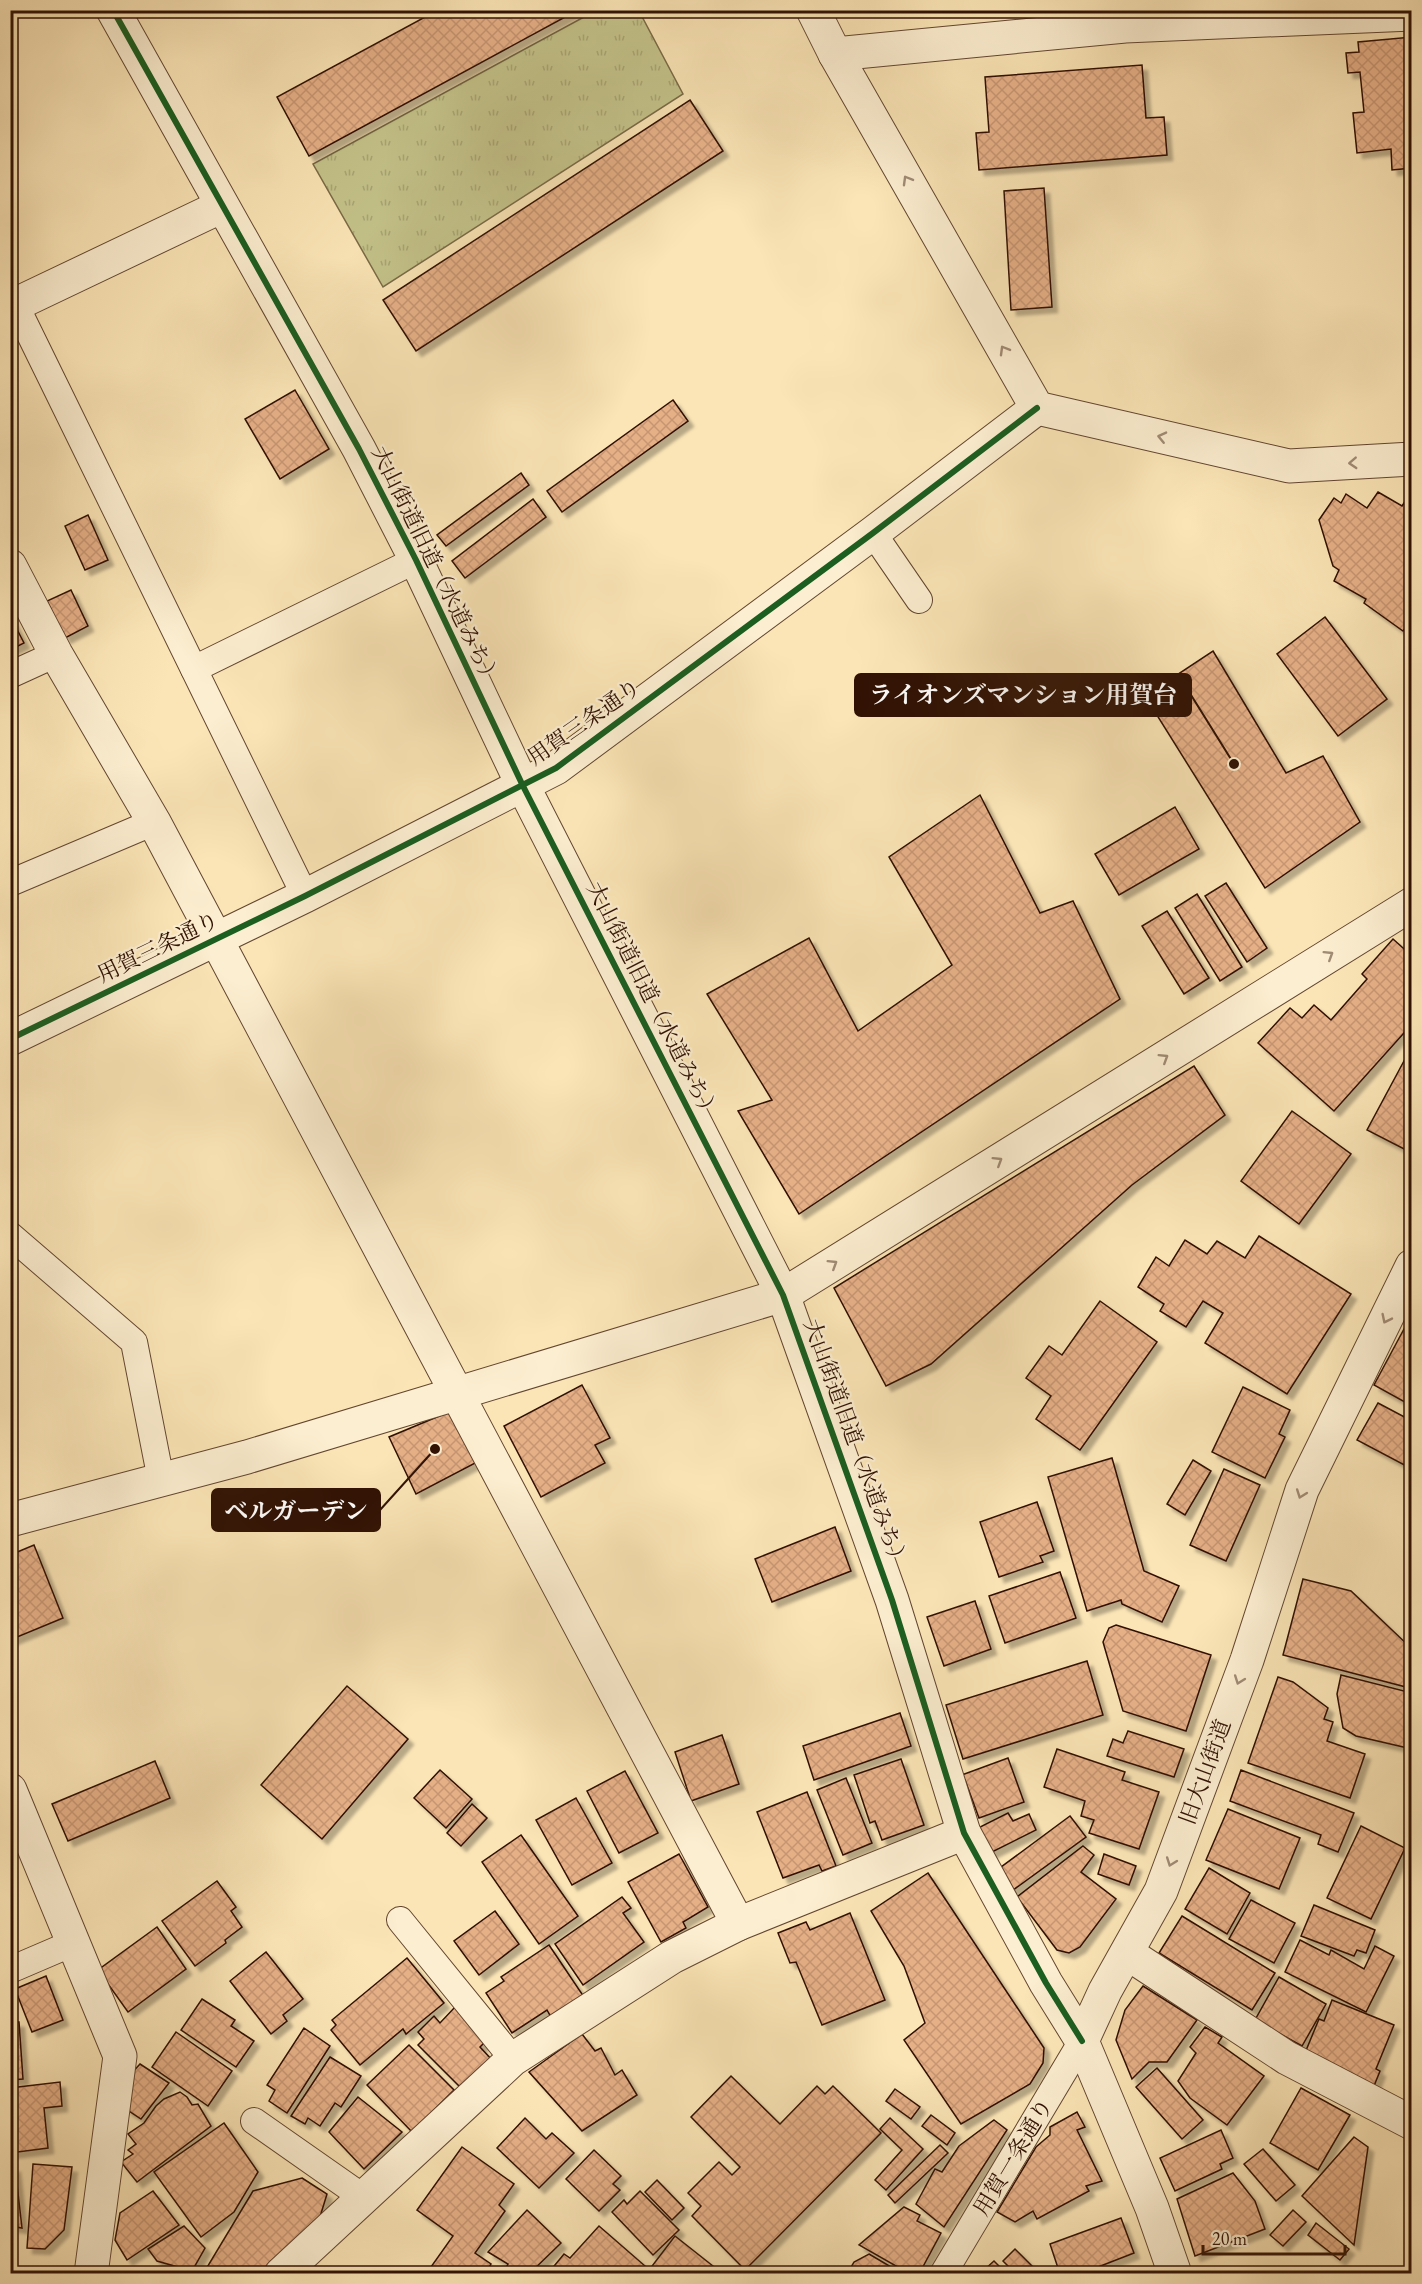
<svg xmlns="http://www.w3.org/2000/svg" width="1422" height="2284" viewBox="0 0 1422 2284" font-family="'EB Garamond','Noto Serif JP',serif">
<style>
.grass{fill:url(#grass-tufts);stroke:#7a6a46;stroke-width:1.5}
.building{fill:url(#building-cross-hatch);stroke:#301103;stroke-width:1.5;filter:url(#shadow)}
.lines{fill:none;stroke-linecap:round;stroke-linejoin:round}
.service-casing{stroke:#634630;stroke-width:28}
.minor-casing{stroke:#634630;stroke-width:35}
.service{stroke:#fceed0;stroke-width:26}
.minor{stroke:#fceed0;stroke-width:33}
.cycleway-casing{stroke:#fceed0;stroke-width:10}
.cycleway{stroke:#1b5e20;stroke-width:6}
.oneway{stroke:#a08b74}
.labels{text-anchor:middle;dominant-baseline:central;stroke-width:4.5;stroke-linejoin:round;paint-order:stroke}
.street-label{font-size:22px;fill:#301103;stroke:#fceed0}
.leader{fill:none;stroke:#301103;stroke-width:2}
.callout-dot{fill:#301103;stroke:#fceed0;stroke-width:2}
.callout{fill:#301103;stroke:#301103;stroke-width:2}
.callout-label{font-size:24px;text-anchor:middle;font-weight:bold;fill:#fff}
</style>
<defs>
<pattern id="grass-tufts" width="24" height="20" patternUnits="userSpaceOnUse" patternTransform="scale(1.5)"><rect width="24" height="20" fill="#c4c38a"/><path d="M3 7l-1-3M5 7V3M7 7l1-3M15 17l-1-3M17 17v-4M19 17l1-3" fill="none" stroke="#a9a675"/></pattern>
<pattern id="building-cross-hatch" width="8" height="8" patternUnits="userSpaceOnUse" patternTransform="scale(1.5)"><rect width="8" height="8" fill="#e6b087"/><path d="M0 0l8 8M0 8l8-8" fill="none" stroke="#c69673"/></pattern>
<filter id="shadow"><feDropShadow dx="5.5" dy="5.5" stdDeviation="1.5" flood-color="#0004"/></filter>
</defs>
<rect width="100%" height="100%" fill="#fbe5b6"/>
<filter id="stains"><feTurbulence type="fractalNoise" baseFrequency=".00333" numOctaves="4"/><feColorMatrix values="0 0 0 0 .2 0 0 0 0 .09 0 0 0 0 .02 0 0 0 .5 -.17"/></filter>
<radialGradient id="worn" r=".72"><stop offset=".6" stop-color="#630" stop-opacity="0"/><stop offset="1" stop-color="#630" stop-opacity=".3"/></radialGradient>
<!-- grass -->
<path class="grass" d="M595 11H639L683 94 383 287 313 164Z"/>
<!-- building -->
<g class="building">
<path d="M438 10H578L309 156 277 97Z"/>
<path d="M1412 37V168L1392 170 1391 149 1357 153 1353 113 1364 112 1360 72 1348 73 1346 53 1359 52 1358 42Z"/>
<path d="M1142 65 1146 118 1164 117 1167 155 979 170 976 133 989 132 985 77Z"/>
<path d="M690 100 723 151 416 351 383 300Z"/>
<path d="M1044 188 1052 307 1011 310 1004 191Z"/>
<path d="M295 390 329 449 280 479 245 419Z"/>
<path d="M673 400 688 421 562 512 547 491Z"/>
<path d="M521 473 529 485 446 546 437 535Z"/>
<path d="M1378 492 1402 506 1408 497 1412 500V619L1403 631 1364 603 1366 599 1334 581 1339 570 1333 566 1319 520 1334 498 1341 503 1346 494 1367 508Z"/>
<path d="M533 499 546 517 465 578 452 561Z"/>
<path d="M88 515 108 560 85 570 65 526Z"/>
<path d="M71 590 88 626 65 638 47 601Z"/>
<path d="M10 616 24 643 10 650Z"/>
<path d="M1325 617 1387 699 1338 736 1277 654Z"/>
<path d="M1213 651 1286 773 1323 756 1360 822 1265 888 1145 696Z"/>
<path d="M980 795 1040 913 1073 901 1120 999 799 1214 738 1111 772 1100 707 994 809 938 858 1031 952 965 889 857Z"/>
<path d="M1175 807 1199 849 1119 895 1095 854Z"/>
<path d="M1226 883 1267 948 1247 962 1205 896Z"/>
<path d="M1197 894 1242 967 1220 981 1175 908Z"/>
<path d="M1167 911 1209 978 1184 994 1142 926Z"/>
<path d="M1393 939 1412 956V1024L1334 1111 1258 1043 1290 1008 1302 1018 1314 1005 1331 1020 1367 979 1362 974Z"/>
<path d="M1412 1046V1153L1367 1130Z"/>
<path d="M1194 1066 1225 1115 1132 1185 931 1364 886 1386 834 1288Z"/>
<path d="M1292 1111 1351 1154 1299 1224 1241 1181Z"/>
<path d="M1259 1236 1351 1294 1287 1394 1205 1343 1223 1313 1203 1301 1186 1327 1160 1311 1164 1304 1138 1287 1156 1257 1169 1266 1185 1240 1207 1254 1217 1241 1245 1258Z"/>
<path d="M1100 1301 1157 1342 1080 1450 1036 1419 1051 1396 1026 1378 1049 1346 1062 1355Z"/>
<path d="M1412 1314V1406L1374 1385Z"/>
<path d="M582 1385 610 1438 595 1445 605 1463 541 1497 504 1426Z"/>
<path d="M1243 1387 1290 1410 1279 1434 1285 1437 1265 1478 1212 1452Z"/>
<path d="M1378 1403 1412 1421V1469L1357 1440Z"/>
<path d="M456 1409 481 1460 416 1494 389 1437Z"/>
<path d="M1112 1458 1144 1571 1179 1586 1162 1622 1122 1604 1121 1600 1087 1611 1048 1477Z"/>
<path d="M1193 1460 1211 1471 1185 1515 1167 1504Z"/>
<path d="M1224 1469 1260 1485 1226 1561 1190 1545Z"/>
<path d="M1037 1502 1054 1551 1040 1556 1043 1562 999 1577 980 1522Z"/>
<path d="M835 1527 851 1571 772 1602 755 1559Z"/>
<path d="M34 1545 63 1618 10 1640V1555Z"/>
<path d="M1060 1572 1076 1618 1005 1643 989 1596Z"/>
<path d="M1303 1579 1351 1591 1412 1649V1666L1406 1687 1283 1655Z"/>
<path d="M975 1601 991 1649 944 1666 927 1617Z"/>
<path d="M1116 1625 1211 1655 1186 1731 1123 1711 1103 1642 1109 1628Z"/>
<path d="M1087 1661 1103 1715 963 1759 946 1705Z"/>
<path d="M1341 1675 1412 1693V1749L1356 1736 1343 1728 1337 1694Z"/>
<path d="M1278 1677 1293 1682 1328 1708 1324 1719 1333 1722 1327 1741 1365 1754 1350 1798 1248 1763Z"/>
<path d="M347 1686 408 1739 322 1839 261 1785Z"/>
<path d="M900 1713 911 1746 814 1780 803 1746Z"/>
<path d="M1128 1731 1184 1749 1174 1777 1107 1756 1113 1739 1123 1743Z"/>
<path d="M722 1735 739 1784 691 1801 675 1752Z"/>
<path d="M1057 1749 1125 1772 1122 1780 1159 1792 1139 1849 1089 1833 1094 1820 1081 1816 1085 1801 1044 1787Z"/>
<path d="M1008 1758 1024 1802 979 1818 965 1780 960 1782 959 1776Z"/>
<path d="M901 1759 924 1825 882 1840 875 1821 870 1823 854 1775Z"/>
<path d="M155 1761 170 1798 68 1841 52 1804Z"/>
<path d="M440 1770 472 1799 446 1828 414 1798Z"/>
<path d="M1241 1770 1354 1813 1338 1852 1318 1844 1321 1835 1230 1801Z"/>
<path d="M625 1771 658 1833 619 1853 587 1791Z"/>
<path d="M846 1778 872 1843 843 1855 817 1790Z"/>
<path d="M807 1792 836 1866 822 1871 819 1865 783 1878 757 1812Z"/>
<path d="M576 1798 612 1863 572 1885 536 1820Z"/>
<path d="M472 1804 487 1818 461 1846 447 1833Z"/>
<path d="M1228 1809 1300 1838 1279 1889 1206 1860Z"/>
<path d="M1008 1813 1013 1821 1029 1814 1036 1830 990 1853 978 1828Z"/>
<path d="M1070 1816 1086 1837 1009 1893 993 1873Z"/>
<path d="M1361 1826 1405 1848 1371 1919 1327 1898Z"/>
<path d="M521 1835 578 1916 539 1944 482 1862Z"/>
<path d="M1083 1846 1094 1855 1081 1872 1116 1899 1080 1947 1069 1953 1057 1950 1017 1897Z"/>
<path d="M679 1854 708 1907 683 1922 686 1928 661 1942 628 1882Z"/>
<path d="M1104 1854 1136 1866 1129 1885 1098 1874Z"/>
<path d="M1209 1868 1250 1893 1227 1934 1185 1909Z"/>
<path d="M928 1873 1044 2048 1043 2063 1030 2084 961 2124 904 2040 925 2023 904 1966 871 1911Z"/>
<path d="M217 1881 236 1907 231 1911 242 1927 225 1940 226 1943 195 1966 162 1921Z"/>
<path d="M622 1897 631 1908 623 1913 644 1942 583 1985 555 1944Z"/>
<path d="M1251 1900 1295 1923 1274 1963 1229 1939Z"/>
<path d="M1314 1905 1375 1930 1366 1953 1357 1950 1354 1956 1301 1936Z"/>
<path d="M495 1911 519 1944 479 1975 454 1941Z"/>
<path d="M850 1913 885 2000 822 2025 796 1962 790 1963 778 1933 806 1922 810 1930Z"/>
<path d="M1182 1916 1275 1973 1252 2010 1159 1953Z"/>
<path d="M157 1927 186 1969 128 2012 98 1970Z"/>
<path d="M1300 1940 1329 1955 1331 1950 1364 1969 1375 1946 1394 1956 1366 2012 1285 1972Z"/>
<path d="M549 1945 584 1997 552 2019 547 2010 512 2033 486 1993 504 1981 501 1977Z"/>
<path d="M266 1952 303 1999 283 2015 287 2021 271 2034 230 1981Z"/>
<path d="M407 1958 444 2003 406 2034 403 2029 360 2065 331 2030 336 2025 332 2020Z"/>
<path d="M46 1976 63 2020 32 2032 15 1989Z"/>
<path d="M1279 1977 1326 2004 1302 2046 1255 2020Z"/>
<path d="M1143 1986 1197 2020 1167 2062H1149L1132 2079 1116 2040 1125 2010Z"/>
<path d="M202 1999 235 2020 231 2026 254 2041 236 2067 181 2030Z"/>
<path d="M1332 2000 1394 2025 1376 2069 1380 2071 1374 2086 1305 2053 1319 2019 1324 2021Z"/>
<path d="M455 2007 487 2040 480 2047 492 2060 462 2089 418 2045 424 2039 418 2032 434 2016 440 2023Z"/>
<path d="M10 2022H19L23 2079 10 2080Z"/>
<path d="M1205 2027 1222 2037 1218 2043 1264 2076 1227 2125 1190 2098 1178 2081 1196 2053 1190 2047Z"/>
<path d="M304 2028 330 2046 287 2113 269 2101 275 2090 267 2085Z"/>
<path d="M176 2032 232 2071 208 2106 152 2067Z"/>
<path d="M582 2034 595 2051 601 2048 615 2075 622 2070 637 2095 582 2131 529 2072Z"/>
<path d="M409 2045 454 2090 412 2132 367 2085Z"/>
<path d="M330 2057 361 2076 341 2107 335 2103 320 2126 308 2118 305 2124 291 2116Z"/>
<path d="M140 2064 169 2083 141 2119 126 2109 129 2076Z"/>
<path d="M1157 2068 1203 2120 1182 2139 1136 2087Z"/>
<path d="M731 2076 780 2124 817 2086 825 2094 833 2086 881 2133 745 2270 692 2216 701 2206 688 2193 719 2162 732 2175 740 2167 691 2117Z"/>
<path d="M60 2082 62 2106 44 2108 48 2148 10 2153V2088Z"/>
<path d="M1301 2088 1350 2115 1318 2170 1270 2143Z"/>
<path d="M895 2089 920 2107 911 2119 886 2101Z"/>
<path d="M180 2092 187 2097 192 2105 198 2104 211 2126 137 2182 121 2162 133 2154 128 2150 136 2144 128 2134 144 2123 156 2106 164 2099Z"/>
<path d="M358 2097 402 2132 364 2169 329 2132Z"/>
<path d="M1077 2112 1085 2127 1077 2130 1102 2181 1086 2186 1089 2191 1037 2219 1033 2211 1015 2222 997 2212 1036 2147 1050 2135V2127Z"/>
<path d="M931 2115 955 2133 947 2145 922 2126Z"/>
<path d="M525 2118 546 2139 552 2133 574 2153 539 2188 497 2148Z"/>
<path d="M890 2118 923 2149 886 2190 875 2180 902 2150 880 2129Z"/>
<path d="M994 2120 1007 2130 944 2227 916 2204 935 2169 942 2172 959 2146Z"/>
<path d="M224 2123 258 2172 234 2212 201 2237 154 2172Z"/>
<path d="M1221 2130 1233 2158 1220 2164 1222 2169 1175 2191 1160 2158Z"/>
<path d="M1354 2137 1368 2147 1354 2245 1302 2196Z"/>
<path d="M940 2145 948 2153 895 2203 888 2195Z"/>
<path d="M462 2147 514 2184 499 2205 505 2211 475 2253 491 2264 485 2274H426L453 2236 417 2210Z"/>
<path d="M1263 2149 1295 2185 1276 2201 1244 2164Z"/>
<path d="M594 2150 621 2176 613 2184 620 2190 599 2211 566 2179Z"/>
<path d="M33 2164 72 2167 64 2230 45 2249 27 2248Z"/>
<path d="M10 2167H15L22 2228 10 2226Z"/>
<path d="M1233 2173 1255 2201 1265 2229 1195 2256 1177 2199Z"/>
<path d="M302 2178 327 2194 319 2220 259 2274H203L253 2191Z"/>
<path d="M657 2180 684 2208 672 2220 645 2192Z"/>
<path d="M153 2191 179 2225 127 2260 115 2240 120 2213Z"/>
<path d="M640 2191 679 2230 653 2255 612 2212 624 2200 627 2204Z"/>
<path d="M904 2207 920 2215 917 2221 941 2233 919 2274H910L859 2245Z"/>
<path d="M527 2210 561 2243 529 2274H503L508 2264 488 2252Z"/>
<path d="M1293 2210 1306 2222 1283 2246 1270 2235Z"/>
<path d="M1121 2218 1134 2253 1080 2274H1060L1050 2244Z"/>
<path d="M1316 2223 1349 2249 1340 2260 1308 2235Z"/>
<path d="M184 2226 205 2248 192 2271 157 2261 148 2249Z"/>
<path d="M599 2226 645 2266 638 2274H553L550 2271 564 2254 570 2258Z"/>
<path d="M675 2236 723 2274H646Z"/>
<path d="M1015 2249 1040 2274H1016L1003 2261Z"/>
<path d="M869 2254 903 2274H847L854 2262Z"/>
<path d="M994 2261 1007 2274 982 2272Z"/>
<path d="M1261 2267 1262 2274H1218Z"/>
</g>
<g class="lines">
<defs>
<g id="service">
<path d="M15 304 305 896"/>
<path d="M873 533 919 600"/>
<path d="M194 669 416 560"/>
<path d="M10 675 56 654"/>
<path d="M10 883 154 822"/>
<path d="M10 1235 134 1342 161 1480"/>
<path d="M400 1920 513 2059"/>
<path d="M10 1970 73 1943"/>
<path d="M254 2121 364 2198"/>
<path d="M943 2274 1082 2041"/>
</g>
<g id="minor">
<path d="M113 10 359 449 416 560 523 786 783 1295 892 1600 964 1833 1046 1983 1082 2041"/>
<path d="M813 10 835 54 1037 408 1289 466 1412 459"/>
<path d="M835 54 1125 26 1412 14"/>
<path d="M10 307 222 206"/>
<path d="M10 566 56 654 154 822 738 1924"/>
<path d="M10 1039 305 896 556 768 873 533 1037 408"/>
<path d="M10 1520 247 1457 783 1295 1412 904"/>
<path d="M10 1790 120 2056 91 2274"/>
<path d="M1127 1953 1287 2058 1412 2123"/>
<path d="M281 2274 513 2059 672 1957 738 1924 964 1833"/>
<path d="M1175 2274 1152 2208 1082 2041 1105 1991 1161 1891 1247 1660 1302 1490 1412 1266"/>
</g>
</defs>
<!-- service casing -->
<use href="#service" class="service-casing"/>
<!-- minor casing -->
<use href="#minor" class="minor-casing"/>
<!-- service -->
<use href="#service" class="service"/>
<!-- minor -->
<use href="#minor" class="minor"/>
<defs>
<g id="cycleway">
<path d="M113 10 359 449 416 560 523 786 783 1295 892 1600 964 1833 1046 1983 1082 2041"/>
<path d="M10 1039 305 896 556 768 873 533 1037 408"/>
</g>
</defs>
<!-- cycleway casing -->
<use href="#cycleway" class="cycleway-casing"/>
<!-- cycleway -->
<use href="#cycleway" class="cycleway"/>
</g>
<!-- one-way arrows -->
<defs><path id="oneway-chevron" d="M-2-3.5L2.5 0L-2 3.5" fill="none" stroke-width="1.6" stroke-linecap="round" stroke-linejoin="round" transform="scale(1.5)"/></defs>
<g class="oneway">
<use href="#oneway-chevron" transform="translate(907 180) rotate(-120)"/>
<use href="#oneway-chevron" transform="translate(1004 350) rotate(-120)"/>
<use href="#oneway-chevron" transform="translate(1162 437) rotate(-167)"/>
<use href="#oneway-chevron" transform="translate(1353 463) rotate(177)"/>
<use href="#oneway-chevron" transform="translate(1329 955) rotate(-32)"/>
<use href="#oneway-chevron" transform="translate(1164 1058) rotate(-32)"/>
<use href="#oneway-chevron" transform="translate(998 1161) rotate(-32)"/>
<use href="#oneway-chevron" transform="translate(833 1264) rotate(-32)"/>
<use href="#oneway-chevron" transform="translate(1386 1319) rotate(116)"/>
<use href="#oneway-chevron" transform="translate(1301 1494) rotate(110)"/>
<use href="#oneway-chevron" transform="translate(1239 1680) rotate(110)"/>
<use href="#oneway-chevron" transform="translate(1171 1862) rotate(110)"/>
</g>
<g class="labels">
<!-- street labels -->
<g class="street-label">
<text transform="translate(436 566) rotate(64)">大山街道旧道（水道みち）</text>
<text transform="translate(584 722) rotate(-35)">用賀三条通り</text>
<text transform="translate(158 947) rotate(-26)">用賀三条通り</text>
<text transform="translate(653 1001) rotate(63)">大山街道旧道（水道みち）</text>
<text transform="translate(856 1444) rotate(70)">大山街道旧道（水道みち）</text>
<text transform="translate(1205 1772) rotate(-70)">旧大山街道</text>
<text transform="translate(1013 2157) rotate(-59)">用賀一条通り</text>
</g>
</g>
<!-- callouts -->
<path class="leader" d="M1234 764L1191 695M435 1449L380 1510"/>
<g class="callout-dot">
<circle cx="1234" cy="764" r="6"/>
<circle cx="435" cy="1449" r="6"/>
</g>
<g class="callout">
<rect x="855" y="674" width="336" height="42" rx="6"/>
<rect x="212" y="1489" width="168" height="42" rx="6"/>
</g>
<g class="callout-label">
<text x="1023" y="703">ライオンズマンション用賀台</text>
<text x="296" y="1519">ベルガーデン</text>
</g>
<!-- margin -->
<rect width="1422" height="2284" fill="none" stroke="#fbe5b6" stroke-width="36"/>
<rect x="12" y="12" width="1398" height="2260" fill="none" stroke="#301103" stroke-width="3"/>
<rect x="18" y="18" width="1386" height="2248" fill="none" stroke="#301103" stroke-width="1.5"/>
<!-- scale -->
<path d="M1203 2245v9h142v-9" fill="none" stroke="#301103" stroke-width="3"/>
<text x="1212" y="2245" font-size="18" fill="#301103" stroke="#fceed0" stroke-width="4.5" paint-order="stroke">20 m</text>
<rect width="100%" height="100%" filter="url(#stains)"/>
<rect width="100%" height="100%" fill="url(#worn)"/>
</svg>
